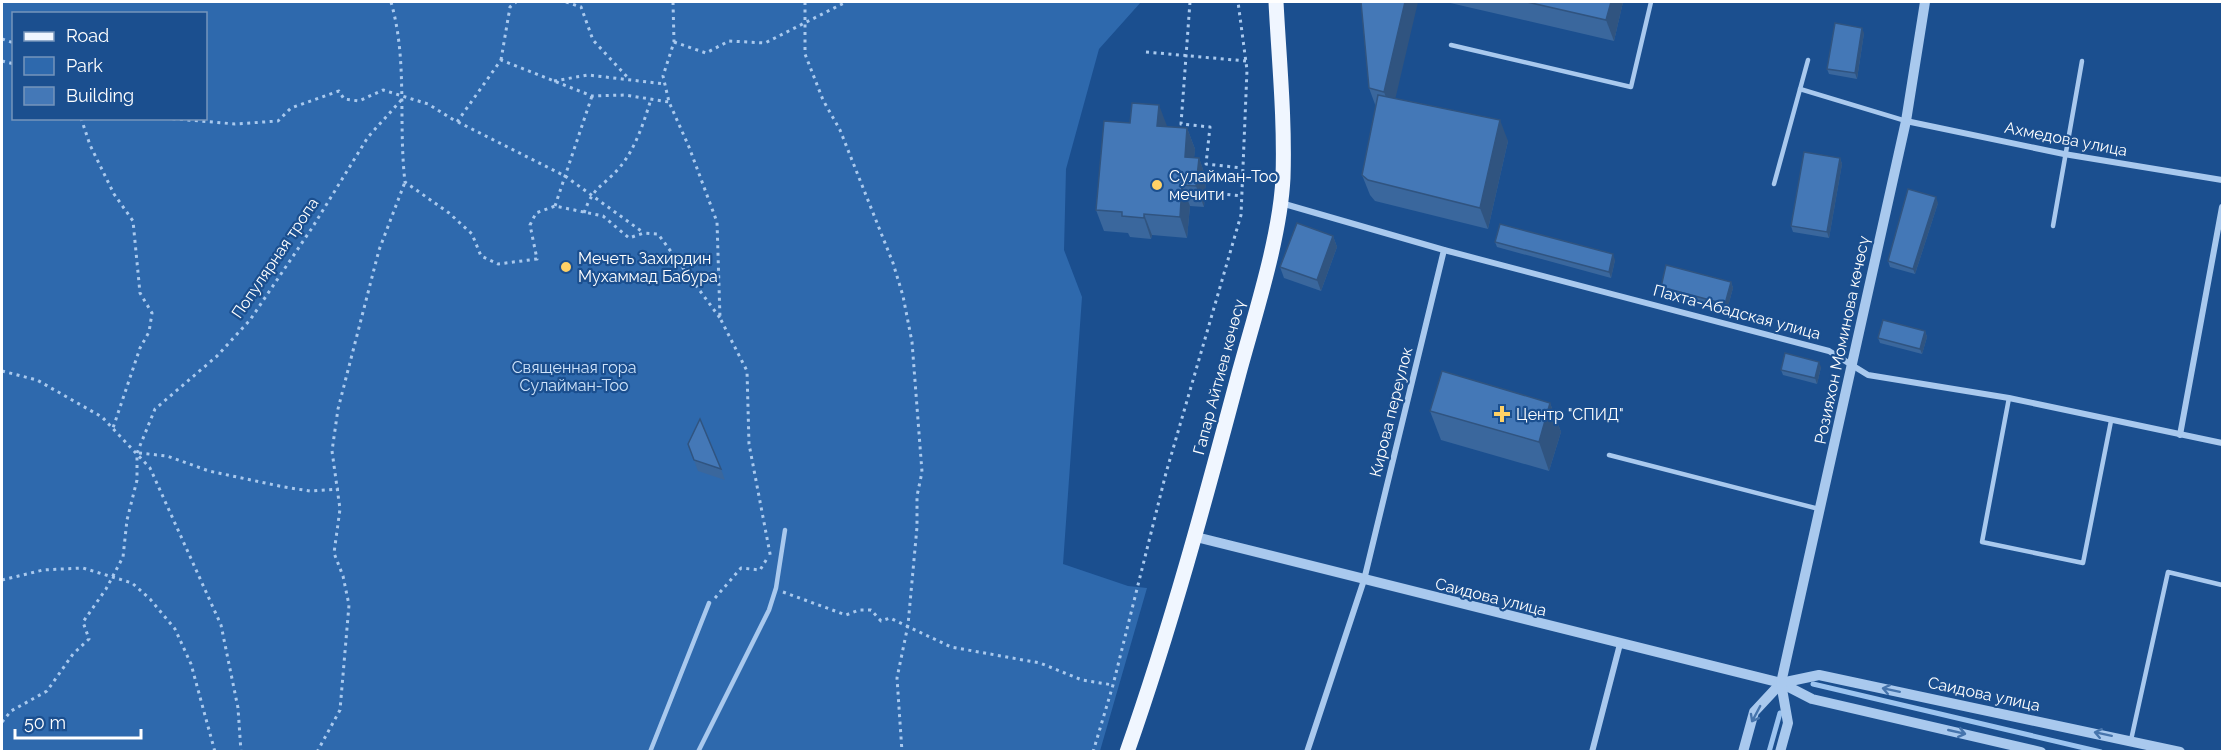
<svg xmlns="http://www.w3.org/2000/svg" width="2224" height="753" viewBox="0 0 2224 753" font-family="Raleway,sans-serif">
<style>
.green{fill:#2e69ad;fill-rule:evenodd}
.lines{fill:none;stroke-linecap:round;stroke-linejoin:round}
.stream{stroke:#9cc4f0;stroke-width:5}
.path{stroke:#a9c9ee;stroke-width:3;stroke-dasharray:3 4.5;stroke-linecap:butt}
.service{stroke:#a9c9ee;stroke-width:4.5}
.minor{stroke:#a9c9ee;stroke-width:6}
.tertiary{stroke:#a9c9ee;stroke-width:10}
.primary{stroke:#f0f6ff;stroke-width:15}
.wall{fill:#3a679d}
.shaded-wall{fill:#305480}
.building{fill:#4478b7;stroke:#305480;stroke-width:1.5}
.oneway{stroke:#4674ac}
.poi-dot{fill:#ffd166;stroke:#1b4f8f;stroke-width:2}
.labels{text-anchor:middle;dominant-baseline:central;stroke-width:4.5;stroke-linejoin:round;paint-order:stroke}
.street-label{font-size:16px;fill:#fff;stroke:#1b4f8f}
.poi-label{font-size:16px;fill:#fff;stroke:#1b4f8f;text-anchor:start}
.park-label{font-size:16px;fill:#cfe3fa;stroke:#1b4f8f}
</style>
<rect width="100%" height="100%" fill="#1b4f8f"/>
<!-- green -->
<path class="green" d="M2 2H1141L1099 49 1066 169 1064 250 1082 297 1063 564 1128 586 1147 588 1100 751H2ZM14 14H206V118H14Z"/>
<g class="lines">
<!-- stream -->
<g class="stream">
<path d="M1813 684 2101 752"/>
<path d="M1769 752 1780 713"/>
</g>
<!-- path -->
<g class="path">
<path d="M391 2C408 61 398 122 405 182L449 213 472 234 481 256 498 264 537 259 530 225 536 213 555 206 603 216 629 238 644 233 658 234 720 318"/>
<path d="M566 2 581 7 593 40 630 80"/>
<path d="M673 2 674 42 663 76 669 102 689 147 717 222 720 318 747 371 749 444 771 559"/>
<path d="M805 2V54L823 100 840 130 893 263 903 296 912 342 922 472 917 496V527L908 625 897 678 902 752"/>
<path d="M1190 2 1181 124 1210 127 1206 164 1242 168"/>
<path d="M2 39 14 43"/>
<path d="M674 42 706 53 729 41 765 43 846 2"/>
<path d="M1146 52 1246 61"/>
<path d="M501 60 510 7 516 2"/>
<path d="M2 61 14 64"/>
<path d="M554 81 588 75 665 84"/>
<path d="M81 118 90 145 114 194 133 221 140 293 152 313 149 332 140 348 113 428"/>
<path d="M165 118 235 124 278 121 291 108 339 91 344 99 359 101 383 90 428 104 457 122 501 60 592 96 625 95 669 102"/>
<path d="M458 122 565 176 644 233"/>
<path d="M1205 192 1242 196"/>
<path d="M555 206 592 96"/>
<path d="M584 213C594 185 602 188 619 168 635 150 644 122 651 99"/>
<path d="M2 371 37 380 102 417 150 468 221 625 238 708 241 752"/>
<path d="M139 453 167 456 209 471 284 487 310 491 339 489"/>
<path d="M2 580 43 570 83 568 132 583 150 599 175 629 191 664 215 752"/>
<path d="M783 592 846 615 859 610H871L881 621 890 618 951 647 1040 663 1082 680 1113 685"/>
<path d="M715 598 741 568 760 570 768 557"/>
<path d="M2 722 11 711 47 691 73 654 89 639 83 622 106 589 123 557 127 520 137 480V453L155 409 217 356 250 320 312 228 368 137 404 97"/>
<path d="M317 752 340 710 349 605 343 576 334 553 340 509 332 451 338 409 379 250 405 182"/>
<path d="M1093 752 1113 685 1166 473 1241 215 1247 70 1238 2"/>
</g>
<!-- service -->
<g class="service">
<path d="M1451 45 1631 87 1651 2"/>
<path d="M1800 89 1906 121"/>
<path d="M1774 184 1808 60"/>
<path d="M2053 226 2082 61"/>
<path d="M2009 398 1982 542 2083 563 2111 421"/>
<path d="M1609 455 1819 509"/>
<path d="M2131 740 2168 572 2222 585"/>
<path d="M650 752 709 603"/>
<path d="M698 752 769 610 776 588 785 530"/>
</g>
<!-- minor -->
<g class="minor">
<path d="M1906 121 2064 154 2222 180"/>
<path d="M1281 203 1444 250 1829 351 1868 375 2009 398 2222 443"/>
<path d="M2180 435 2222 207"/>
<path d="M1307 752 1364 580 1444 250"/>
<path d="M1592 752 1620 644"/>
</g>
<!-- tertiary -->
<g class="tertiary">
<path d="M1196 537 1781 683 1812 699 2041 752"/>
<path d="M1781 683 1819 675 2180 752"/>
<path d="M1743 752 1754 712 1781 683"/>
<path d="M1780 752 1788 723 1781 683 1906 121 1925 2"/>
</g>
<!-- primary -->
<path class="primary" d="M1127 752C1171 627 1205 501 1239 373 1255 314 1280 238 1283 178 1285 119 1279 60 1276 2"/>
</g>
<!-- wall -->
<g class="wall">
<path d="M1361 2 1395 98 1508 141 1488 229 1375 201 1370 195 1362 175 1376 107 1369 88Z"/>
<path d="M1446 2H1623L1614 41Z"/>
<path d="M1864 33 1857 79 1829 74 1827 69Z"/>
<path d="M1167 127 1187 128 1195 149 1194 157 1199 158 1206 178 1204 207 1190 206 1187 238 1152 235 1151 239 1130 237 1128 233 1104 231 1096 210Z"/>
<path d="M1840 158 1842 164 1829 238 1793 232 1791 226Z"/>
<path d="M1938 203 1915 274 1890 267 1888 261Z"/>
<path d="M1333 236 1337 247 1321 291 1284 278 1280 267Z"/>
<path d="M1495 242 1615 260 1611 278 1497 247Z"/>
<path d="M1731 282 1733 288 1727 310 1663 293 1661 287Z"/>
<path d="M1925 331 1927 337 1922 354 1880 343 1878 338Z"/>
<path d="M1821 367 1817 384 1783 375 1781 370Z"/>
<path d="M1550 403 1561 432 1549 471 1441 440 1430 411Z"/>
<path d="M688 444 721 469 725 480 698 471Z"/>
</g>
<!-- shaded-wall -->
<g class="shaded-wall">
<path d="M1405 2H1418L1392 113 1384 92Z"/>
<path d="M1611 2H1623L1614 41 1606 20Z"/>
<path d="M1862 28 1864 33 1857 79 1855 73Z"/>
<path d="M1159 105 1167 126H1157Z"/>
<path d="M1500 120 1508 141 1488 229 1480 208Z"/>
<path d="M1187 128 1195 149 1193 177 1185 157Z"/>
<path d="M1199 158 1206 178 1204 207 1196 186Z"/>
<path d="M1840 158 1842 164 1829 238 1827 232Z"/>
<path d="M1182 185 1190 206 1187 238 1180 217Z"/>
<path d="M1936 197 1938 203 1915 274 1913 269Z"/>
<path d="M1144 214 1152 235 1151 239 1144 218Z"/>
<path d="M1333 236 1337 247 1321 291 1317 280Z"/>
<path d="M1613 254 1615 260 1611 278 1609 272Z"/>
<path d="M1731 282 1733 288 1727 310 1725 304Z"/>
<path d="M1925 331 1927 337 1922 354 1920 349Z"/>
<path d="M1819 362 1821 367 1817 384 1815 378Z"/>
<path d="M1550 403 1561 432 1549 471 1539 442Z"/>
</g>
<!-- building -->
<g class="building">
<path d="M1361 2H1405L1384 92 1369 88Z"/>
<path d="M1527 2H1611L1606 20Z"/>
<path d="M1835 23 1862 28 1855 73 1827 69Z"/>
<path d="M1378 95 1500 120 1480 208 1368 180 1362 175Z"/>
<path d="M1132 103 1159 105 1157 126 1187 128 1185 157 1199 158 1196 186 1182 185 1180 217 1144 214V218L1122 216V212L1096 210 1104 121 1130 123Z"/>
<path d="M1804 152 1840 158 1827 232 1791 226Z"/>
<path d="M1908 189 1936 197 1913 269 1888 261Z"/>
<path d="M1297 223 1333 236 1317 280 1280 267Z"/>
<path d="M1500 224 1613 254 1609 272 1495 242Z"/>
<path d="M1666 265 1731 282 1725 304 1661 287Z"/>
<path d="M1883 320 1925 331 1920 349 1878 338Z"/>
<path d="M1785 353 1819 362 1815 378 1781 370Z"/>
<path d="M1442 371 1550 403 1539 442 1430 411Z"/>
<path d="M700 419 721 469 694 460 688 444Z"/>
</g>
<!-- one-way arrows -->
<defs><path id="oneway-shaft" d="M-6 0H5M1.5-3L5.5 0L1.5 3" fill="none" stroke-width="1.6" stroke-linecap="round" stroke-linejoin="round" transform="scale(1.5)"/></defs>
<g class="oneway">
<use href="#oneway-shaft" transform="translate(1891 690) rotate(-168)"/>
<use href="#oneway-shaft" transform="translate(1756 714) rotate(118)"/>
<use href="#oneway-shaft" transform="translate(1957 732) rotate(13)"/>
<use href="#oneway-shaft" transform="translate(2103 734) rotate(-168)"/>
</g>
<!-- markers -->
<g class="poi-dot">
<circle cx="1157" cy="185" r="6"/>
<circle cx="566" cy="267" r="6"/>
<path d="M1499 405h6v6h6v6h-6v6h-6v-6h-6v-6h6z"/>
</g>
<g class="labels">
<!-- street labels -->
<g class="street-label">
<text transform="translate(2066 139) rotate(11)">Ахмедова улица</text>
<text transform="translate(275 258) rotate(-56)">Популярная тропа</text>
<text transform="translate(1737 312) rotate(15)">Пахта-Абадская улица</text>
<text transform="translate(1842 340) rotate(-78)">Розияхон Моминова көчөсү</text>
<text transform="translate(1219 377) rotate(-75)">Гапар Айтиев көчөсү</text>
<text transform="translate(1391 412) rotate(-76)">Кирова переулок</text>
<text transform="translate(1491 597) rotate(14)">Саидова улица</text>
<text transform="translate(1984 694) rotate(12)">Саидова улица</text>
</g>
<!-- poi labels -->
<g class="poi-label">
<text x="1169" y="176">Сулайман-Тоо<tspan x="1169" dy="18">мечити</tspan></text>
<text x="578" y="258">Мечеть Захирдин<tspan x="578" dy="18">Мухаммад Бабура</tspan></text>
<text x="1516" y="414">Центр "СПИД"</text>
</g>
<!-- park labels -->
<g class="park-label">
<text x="574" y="367">Священная гора<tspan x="574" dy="18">Сулайман-Тоо</tspan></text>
</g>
</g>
<!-- border -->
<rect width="2224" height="753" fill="none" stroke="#ffffff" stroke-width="6"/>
<!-- legend -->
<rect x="12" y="12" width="195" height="108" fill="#1b4f8f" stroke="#7695bc" stroke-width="1.5"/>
<rect x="24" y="32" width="30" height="9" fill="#f0f6ff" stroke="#7695bc" stroke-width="1.5"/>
<text x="66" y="42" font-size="18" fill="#ffffff">Road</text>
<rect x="24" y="57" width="30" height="18" fill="#2e69ad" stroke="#7695bc" stroke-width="1.5"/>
<text x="66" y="72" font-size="18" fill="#ffffff">Park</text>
<rect x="24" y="87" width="30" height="18" fill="#4478b7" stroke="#7695bc" stroke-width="1.5"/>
<text x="66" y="102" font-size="18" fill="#ffffff">Building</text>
<!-- scale -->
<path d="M15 729v9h126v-9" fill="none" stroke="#ffffff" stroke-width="3"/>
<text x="24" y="729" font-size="18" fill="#ffffff" stroke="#1b4f8f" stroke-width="4.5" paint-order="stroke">50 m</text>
</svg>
